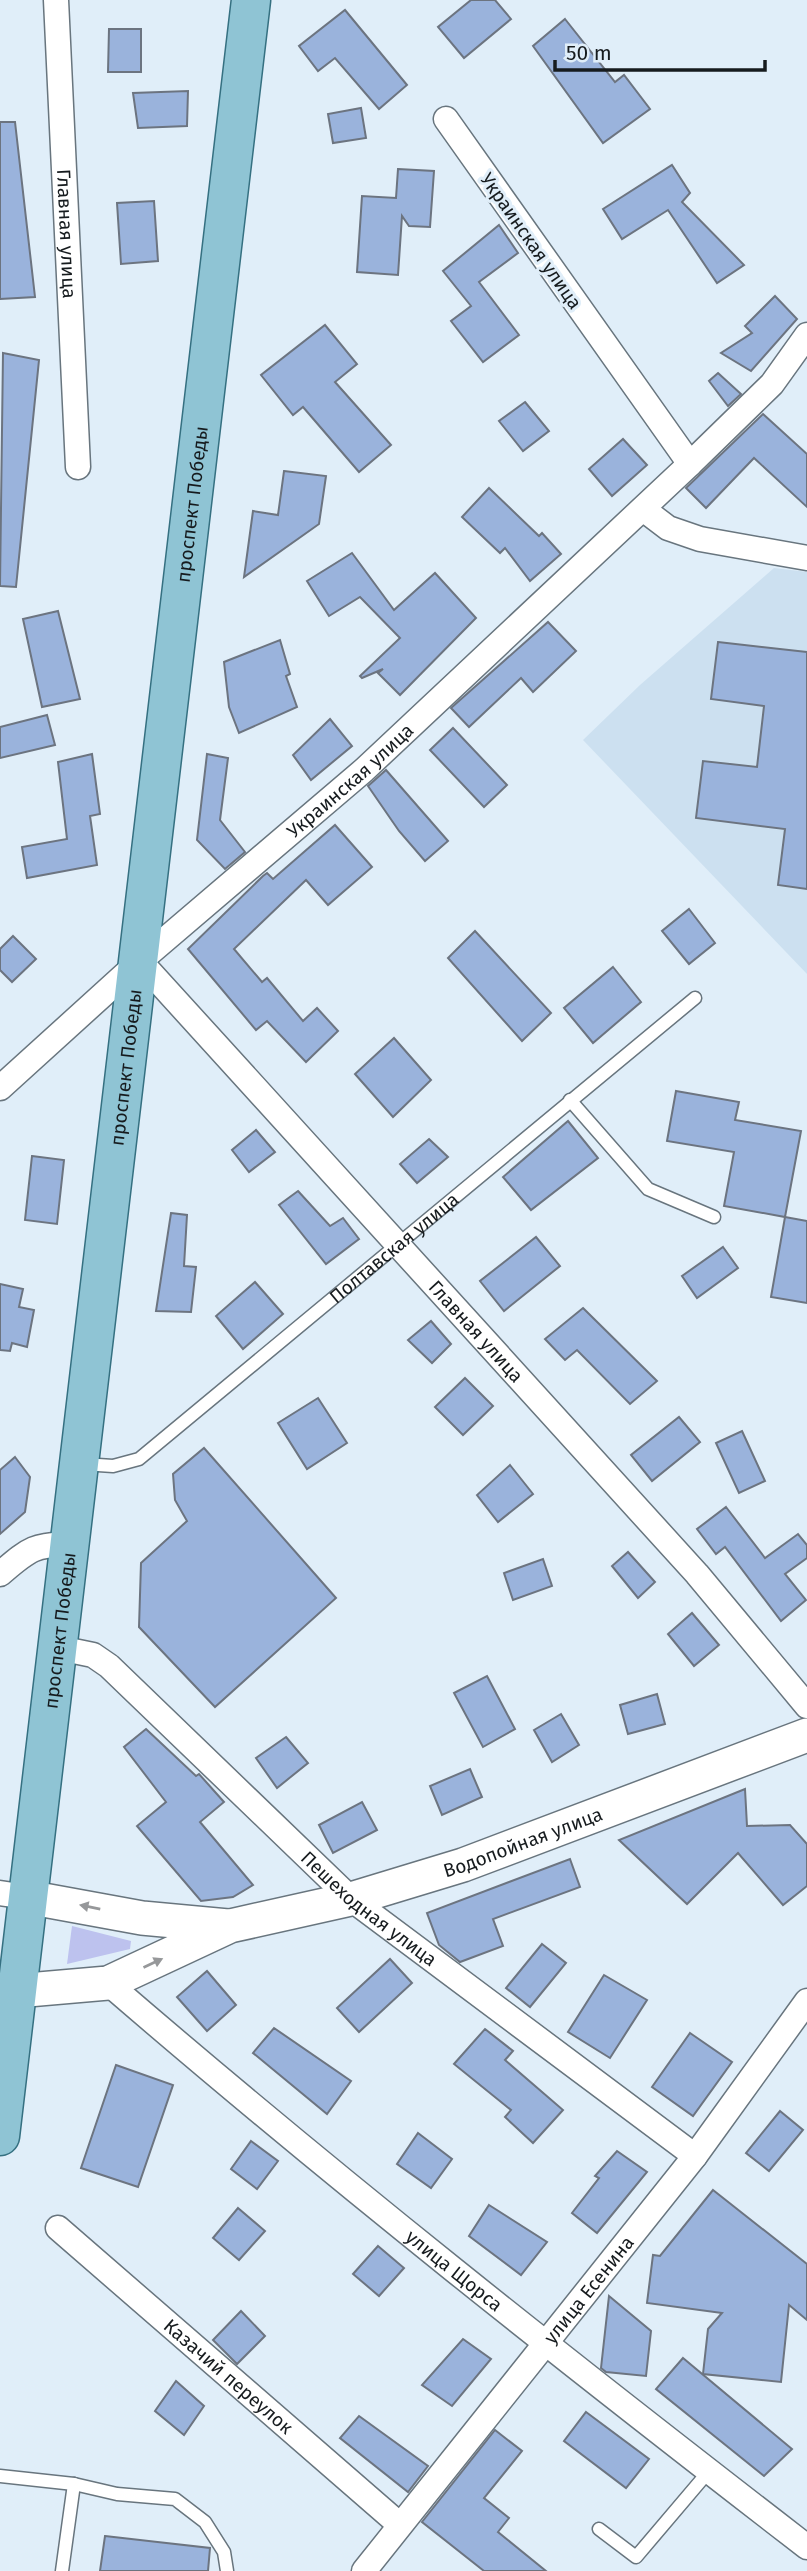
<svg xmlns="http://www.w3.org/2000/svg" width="807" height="2571" viewBox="0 0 807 2571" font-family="'Fira Sans',sans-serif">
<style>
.built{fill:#cce0f0}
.green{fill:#bdc2ee}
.building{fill:#9ab3dc;stroke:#6c7480;stroke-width:2}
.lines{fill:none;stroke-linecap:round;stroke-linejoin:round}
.service-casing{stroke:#68757e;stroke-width:15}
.minor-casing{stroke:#68757e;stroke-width:27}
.secondary-casing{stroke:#68757e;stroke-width:36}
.primary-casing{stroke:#357081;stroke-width:41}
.service{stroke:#fff;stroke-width:12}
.minor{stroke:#fff;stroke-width:24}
.secondary{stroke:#fff;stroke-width:33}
.primary{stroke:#8fc4d4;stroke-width:38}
.oneway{fill:#96989a}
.labels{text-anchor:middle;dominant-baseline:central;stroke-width:6;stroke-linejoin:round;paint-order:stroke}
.street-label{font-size:19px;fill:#161b1e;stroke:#e0eef9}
</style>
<rect width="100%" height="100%" fill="#e0eef9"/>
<!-- built -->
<path class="built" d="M774 568 807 572V974L583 740 640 685Z"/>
<!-- green -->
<path class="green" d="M72 1926 131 1941 130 1949 67 1964Z"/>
<!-- building -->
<g class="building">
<path d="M471 0H495L511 19 464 58 438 27Z"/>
<path d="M345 10 407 85 379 109 335 58 318 71 299 46Z"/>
<path d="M565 19 615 82 624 75 650 109 603 143 533 46Z"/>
<path d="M109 29H141V72H108Z"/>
<path d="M188 91 187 126 138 128 133 93Z"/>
<path d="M361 108 366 138 333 143 328 114Z"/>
<path d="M0 122H15L35 297 0 299Z"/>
<path d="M672 165 690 193 682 202 744 265 717 283 668 210 622 239 603 209Z"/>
<path d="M398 169 434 171 430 227 409 226 402 216 398 275 357 272 362 196 396 198Z"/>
<path d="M154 201 158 261 121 264 117 203Z"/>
<path d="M499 225 518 253 479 282 519 335 483 362 451 321 471 306 443 271Z"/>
<path d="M775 296 797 319 751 371 721 353 752 333 745 326Z"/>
<path d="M325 325 357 364 335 382 391 445 359 472 303 407 293 415 261 375Z"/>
<path d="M3 353 39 360 16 587 0 586Z"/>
<path d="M718 373 741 394 728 406 709 381Z"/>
<path d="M525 402 549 431 523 451 499 421Z"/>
<path d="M763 414 807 454V507L754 458 706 508 686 488Z"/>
<path d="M623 439 647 465 612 496 589 469Z"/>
<path d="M284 471 326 476 319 524 244 577 253 511 278 515Z"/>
<path d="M489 488 539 536 542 533 561 554 530 581 505 548 500 553 462 517Z"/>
<path d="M352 553 394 610 435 573 476 618 400 695 378 673 383 669 362 678 360 676 400 638 360 597 329 616 307 581Z"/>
<path d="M58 611 80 699 42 707 23 619Z"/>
<path d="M548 622 576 651 533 692 521 678 469 727 451 708Z"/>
<path d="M280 640 290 674 286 676 297 707 239 733 229 707 224 662Z"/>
<path d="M718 642 807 652V889L778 885 785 829 696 818 703 761 757 767 764 706 711 699Z"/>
<path d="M47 715 55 745 0 758V727Z"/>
<path d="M330 719 352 746 311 780 293 755Z"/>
<path d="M453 728 507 785 484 807 430 750Z"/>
<path d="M92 754 100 814 90 816 97 865 27 878 22 847 67 839 58 762Z"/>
<path d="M207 754 228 758 220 820 245 852 225 869 197 840Z"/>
<path d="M386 770 448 841 425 861 399 831 368 786Z"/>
<path d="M335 825 372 867 328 905 306 880 234 949 262 982 267 978 303 1021 317 1008 338 1031 306 1062 267 1021 256 1030 188 949 263 876 267 873 273 879Z"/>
<path d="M689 909 715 943 689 964 662 931Z"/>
<path d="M475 931 551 1013 522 1041 448 958Z"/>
<path d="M13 936 36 959 12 982 0 970V949Z"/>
<path d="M613 967 641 1002 593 1043 564 1008Z"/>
<path d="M394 1038 431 1080 393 1117 355 1074Z"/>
<path d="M676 1091 739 1102 735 1120 801 1131 785 1217 724 1206 734 1152 667 1141Z"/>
<path d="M568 1121 598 1158 531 1210 503 1177Z"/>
<path d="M256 1130 275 1152 249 1172 232 1150Z"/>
<path d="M429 1139 448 1157 417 1183 400 1164Z"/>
<path d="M32 1156 64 1160 57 1224 25 1220Z"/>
<path d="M298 1191 330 1226 343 1218 359 1239 326 1264 279 1205Z"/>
<path d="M171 1213 187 1215 184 1266 196 1267 191 1312 156 1311Z"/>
<path d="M785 1217 807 1221V1303L771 1297Z"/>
<path d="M536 1237 560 1266 504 1311 480 1281Z"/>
<path d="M723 1247 738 1268 697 1298 682 1276Z"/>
<path d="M255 1282 283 1314 243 1349 216 1316Z"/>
<path d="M0 1284 23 1289 19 1307 34 1310 27 1347 12 1343 10 1351 0 1350Z"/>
<path d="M583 1308 657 1381 630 1404 577 1350 565 1360 545 1339Z"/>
<path d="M431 1321 451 1344 432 1363 408 1340Z"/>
<path d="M465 1378 493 1406 463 1435 435 1407Z"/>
<path d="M318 1398 347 1443 307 1469 278 1423Z"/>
<path d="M679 1417 700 1442 652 1481 631 1455Z"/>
<path d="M742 1431 765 1481 739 1493 716 1443Z"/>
<path d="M204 1448 336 1598 215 1707 139 1627 141 1563 187 1521 175 1500 173 1474Z"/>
<path d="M15 1457 30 1477 25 1512 0 1534V1470Z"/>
<path d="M510 1465 533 1494 498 1522 477 1495Z"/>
<path d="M726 1507 765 1558 798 1534 807 1545V1558L785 1574 806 1600 781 1621 725 1547 716 1554 697 1529Z"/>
<path d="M628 1552 655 1582 638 1598 612 1566Z"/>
<path d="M543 1559 552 1586 513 1600 504 1573Z"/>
<path d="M692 1613 719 1645 694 1666 668 1634Z"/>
<path d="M487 1676 515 1729 483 1747 454 1693Z"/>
<path d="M657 1694 665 1724 628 1734 620 1705Z"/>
<path d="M561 1714 579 1745 552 1762 534 1730Z"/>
<path d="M146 1729 196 1776 199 1774 224 1802 200 1822 253 1885 233 1897 201 1901 137 1826 166 1802 124 1747Z"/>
<path d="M286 1737 308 1763 277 1788 256 1758Z"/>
<path d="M470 1769 482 1797 442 1815 430 1786Z"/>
<path d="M745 1789 747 1826 790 1825 807 1844V1886L783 1905 738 1853 687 1904 619 1840Z"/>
<path d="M362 1802 377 1830 333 1853 319 1825Z"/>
<path d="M570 1859 580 1887 493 1919 503 1946 460 1962 439 1945 427 1913Z"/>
<path d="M542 1944 566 1963 530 2007 506 1988Z"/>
<path d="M390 1959 412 1983 359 2032 337 2008Z"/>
<path d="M207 1971 236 2005 207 2031 177 1997Z"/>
<path d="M604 1975 647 2000 610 2058 568 2032Z"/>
<path d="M274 2028 351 2081 327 2114 253 2053Z"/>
<path d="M485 2029 513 2051 505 2060 563 2110 533 2143 505 2117 511 2110 454 2064Z"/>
<path d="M690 2033 732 2062 693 2116 652 2087Z"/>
<path d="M116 2065 173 2085 138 2187 81 2168Z"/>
<path d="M780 2111 803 2130 769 2171 746 2153Z"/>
<path d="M418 2133 452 2159 431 2188 397 2164Z"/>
<path d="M251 2141 278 2161 257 2189 231 2169Z"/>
<path d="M617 2151 647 2172 597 2233 572 2213 599 2178 595 2176Z"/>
<path d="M713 2190 807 2264V2320L789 2305 781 2382 703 2374 708 2329 722 2313 647 2303 653 2255 660 2256Z"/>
<path d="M489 2205 547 2242 521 2275 469 2236Z"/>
<path d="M238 2208 265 2231 239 2260 213 2238Z"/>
<path d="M378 2246 404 2268 379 2296 353 2274Z"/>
<path d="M609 2296 651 2331 646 2376 606 2372 601 2368Z"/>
<path d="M241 2311 265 2336 237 2364 213 2340Z"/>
<path d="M463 2339 491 2359 452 2406 422 2385Z"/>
<path d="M683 2358 792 2449 764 2476 656 2389Z"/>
<path d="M176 2381 204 2406 184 2435 155 2411Z"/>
<path d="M586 2412 649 2459 626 2488 564 2441Z"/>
<path d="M359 2416 428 2466 408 2492 340 2438Z"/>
<path d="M495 2430 522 2451 484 2498 509 2518 498 2532 546 2571H484L422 2522Z"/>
<path d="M105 2536 210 2548 208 2571H100Z"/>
</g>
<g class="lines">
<defs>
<g id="service">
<path d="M570 1100 648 1189 714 1217"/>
<path id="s1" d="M83 1464 113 1466 139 1459 695 998"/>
<path d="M0 2476 74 2484 117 2494 175 2499 205 2522 224 2552 227 2571"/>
<path d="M599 2529 636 2557 709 2471"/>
<path d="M62 2571 74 2484"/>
</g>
<g id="minor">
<path id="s2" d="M56 0 78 467"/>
<path d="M690 464 772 384 807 335"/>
<path d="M643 509 668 528 700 539 807 558"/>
<path id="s3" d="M140 961 697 1574 807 1706"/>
<path id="s4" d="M0 1088 140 961 364 770 690 464 446 119"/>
<path d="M0 1574C27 1551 34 1543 71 1545"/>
<path id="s5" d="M59 1648 93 1655 109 1666 351 1899 695 2156"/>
<path d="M0 1893 27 1897"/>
<path id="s6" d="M108 1983C335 2179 570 2364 807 2547"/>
<path id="s7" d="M58 2228 400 2525"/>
<path id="s8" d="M364 2571 695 2156 807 2001"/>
</g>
<g id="secondary">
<path d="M27 1897 142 1918 228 1926"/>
<path id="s9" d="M16 1991 108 1983 230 1926 351 1899 463 1865 807 1735"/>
</g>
<g id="primary">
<path id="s10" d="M0 2136 251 0"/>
</g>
</defs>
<!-- service casing -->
<use href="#service" class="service-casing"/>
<!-- minor casing -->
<use href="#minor" class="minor-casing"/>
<!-- secondary casing -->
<use href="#secondary" class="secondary-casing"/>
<!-- primary casing -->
<use href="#primary" class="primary-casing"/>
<!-- service -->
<use href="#service" class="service"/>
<!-- minor -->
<use href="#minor" class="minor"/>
<!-- secondary -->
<use href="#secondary" class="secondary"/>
<!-- primary -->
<use href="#primary" class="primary"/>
</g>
<!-- one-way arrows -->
<defs><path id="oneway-solid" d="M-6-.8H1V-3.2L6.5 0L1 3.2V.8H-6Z" transform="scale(1.75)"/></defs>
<g class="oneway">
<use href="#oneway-solid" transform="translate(90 1907) rotate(-168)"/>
<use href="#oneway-solid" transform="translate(153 1963) rotate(-25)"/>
</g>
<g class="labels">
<!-- street labels -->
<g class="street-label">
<text stroke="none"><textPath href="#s2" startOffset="234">Главная улица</textPath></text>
<text transform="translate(531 241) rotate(55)">Украинская улица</text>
<text stroke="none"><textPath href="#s10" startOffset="1643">проспект Победы</textPath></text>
<text stroke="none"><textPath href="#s4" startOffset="466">Украинская улица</textPath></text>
<text stroke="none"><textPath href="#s10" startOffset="1076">проспект Победы</textPath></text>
<text stroke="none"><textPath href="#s1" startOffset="388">Полтавская улица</textPath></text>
<text stroke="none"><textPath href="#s3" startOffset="500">Главная улица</textPath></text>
<text stroke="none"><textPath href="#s10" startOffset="509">проспект Победы</textPath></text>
<text stroke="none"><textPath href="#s9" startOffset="532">Водопойная улица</textPath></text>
<text stroke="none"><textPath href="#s5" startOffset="410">Пешеходная улица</textPath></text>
<text stroke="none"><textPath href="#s6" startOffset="450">улица Щорса</textPath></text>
<text stroke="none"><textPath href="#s8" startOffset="360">улица Есенина</textPath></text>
<text stroke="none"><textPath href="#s7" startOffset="226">Казачий переулок</textPath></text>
</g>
</g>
<!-- scale -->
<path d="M555 60v10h210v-10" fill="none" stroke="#161b1e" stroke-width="3.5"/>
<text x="566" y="60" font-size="21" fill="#161b1e" stroke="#e0eef9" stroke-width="5" paint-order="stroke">50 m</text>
</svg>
